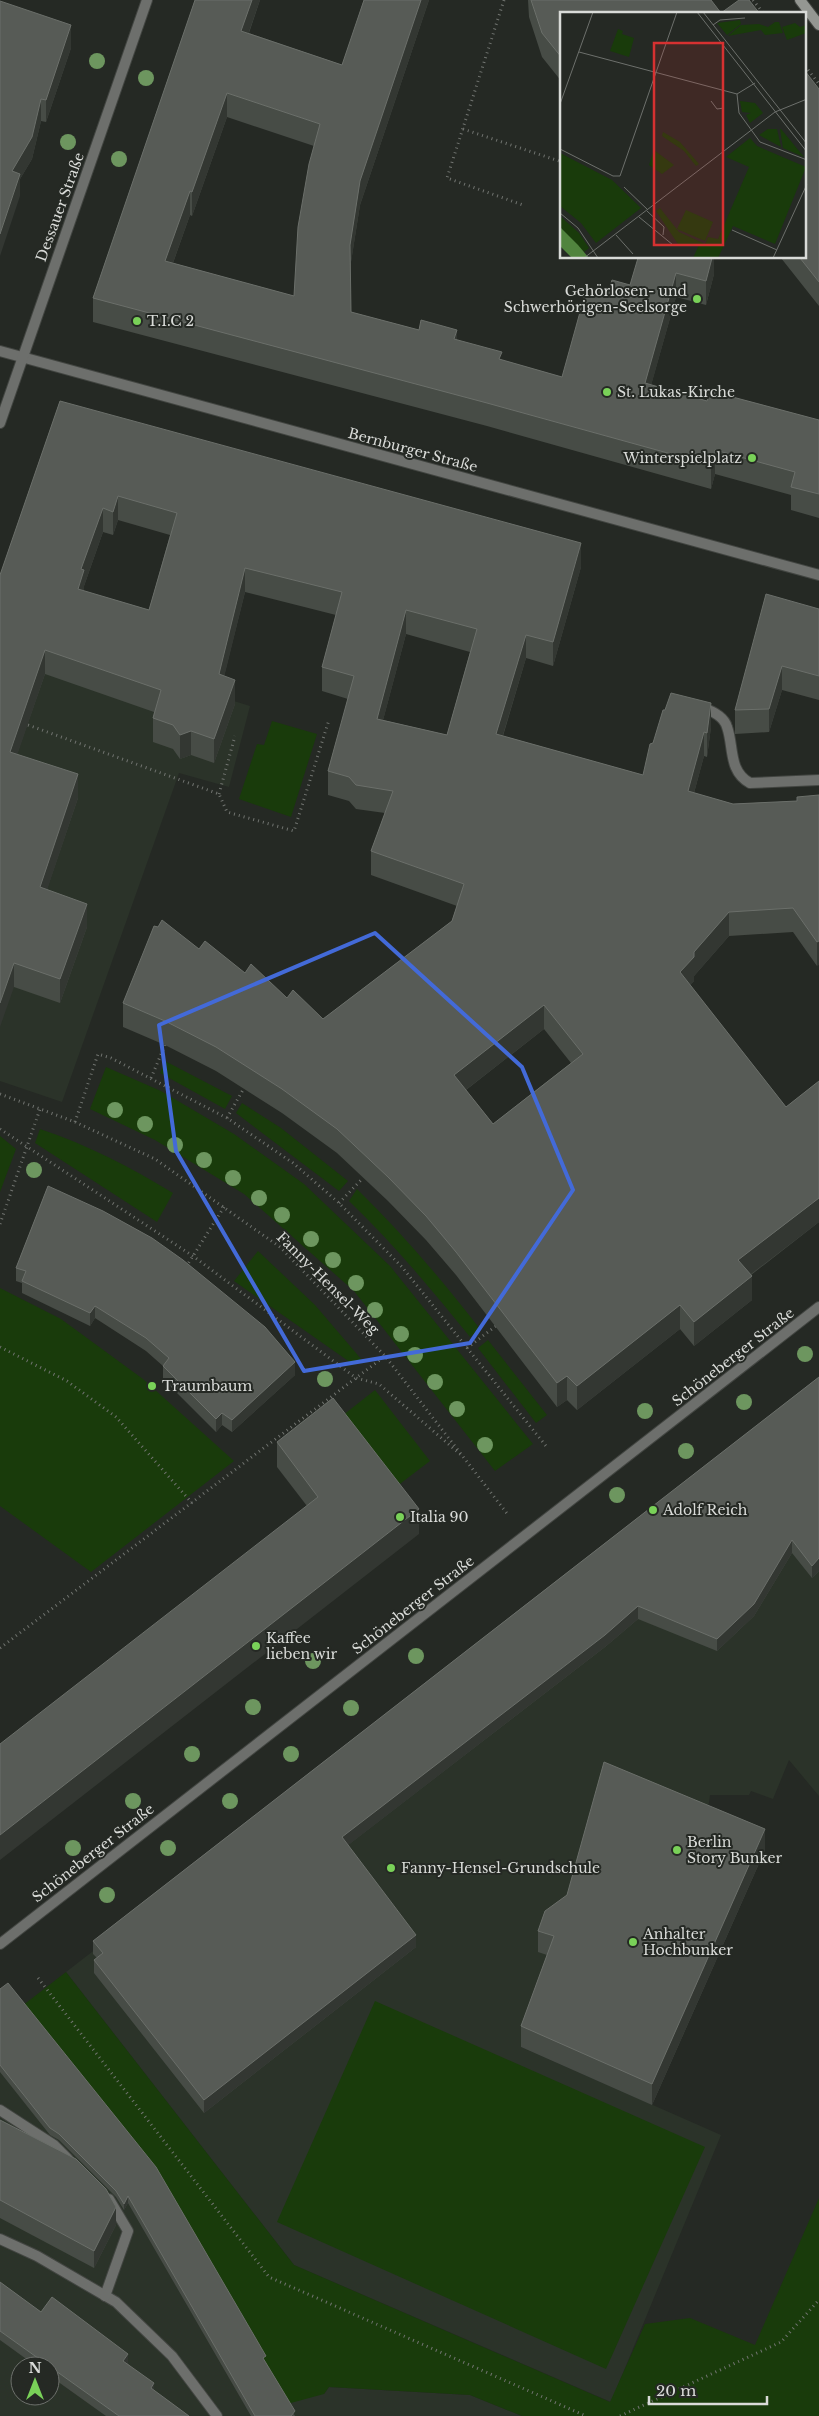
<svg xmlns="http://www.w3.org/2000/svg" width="819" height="2416" viewBox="0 0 819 2416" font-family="'Libre Baskerville',serif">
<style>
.built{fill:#2b3329;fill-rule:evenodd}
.green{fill:#193b0b}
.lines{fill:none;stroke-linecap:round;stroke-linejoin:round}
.service-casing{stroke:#424541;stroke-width:12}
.minor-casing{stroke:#424541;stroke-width:12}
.tertiary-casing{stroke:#424541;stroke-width:12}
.secondary-casing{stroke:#424541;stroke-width:12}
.path{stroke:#717470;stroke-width:3;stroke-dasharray:1 4;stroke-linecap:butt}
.service{stroke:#6d6f6c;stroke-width:10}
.minor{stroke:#6d6f6c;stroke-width:10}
.tertiary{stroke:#6d6f6c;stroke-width:10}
.secondary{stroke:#949792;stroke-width:10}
.tree{fill:#6d965f}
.wall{fill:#474c46;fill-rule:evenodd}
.shaded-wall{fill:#333732}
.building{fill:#575b56;stroke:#6b6f6a;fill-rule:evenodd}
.marked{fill:none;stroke:#436ad8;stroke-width:4;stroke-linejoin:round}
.poi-dot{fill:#79d158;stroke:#252924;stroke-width:2}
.labels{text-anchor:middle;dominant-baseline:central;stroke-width:4;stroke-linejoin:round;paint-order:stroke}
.street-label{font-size:14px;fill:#d9dbd8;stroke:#252924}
.poi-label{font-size:14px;fill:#d9dbd8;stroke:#252924;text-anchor:start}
.inset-road{fill:none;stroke:#6d706c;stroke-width:1}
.view{fill:#d63131;fill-opacity:0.15;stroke:#d63131;stroke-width:2.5}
.inset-edge{fill:none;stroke:#d9dbd8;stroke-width:2.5}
</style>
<rect width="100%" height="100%" fill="#252924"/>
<!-- built -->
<g class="built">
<path d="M0 622 182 685 250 706 229 787 179 773 62 1102 0 1081Z"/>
<path d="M819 1390V1796L789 1760 773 1799 751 1791 749 1795H710L708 1810 539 1951 554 1957 521 2047 721 2135 611 2402 294 2265 66 1972Z"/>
<path d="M0 1996 324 2394 329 2387 470 2395 522 2416H0ZM20 2366H50V2396H20Z"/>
</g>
<!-- green -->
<g class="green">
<path d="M272 721 317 734 291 817 239 799 257 744 264 745Z"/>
<path d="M165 1061 232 1096 225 1109 160 1073Z"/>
<path d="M106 1067 161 1091 234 1134 304 1184 390 1266 533 1444 495 1471 354 1291 244 1194 155 1140 90 1109Z"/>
<path d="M242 1103 281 1128 348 1181 339 1191 236 1113Z"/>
<path d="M40 1129C88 1145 130 1167 173 1193L157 1222 35 1143Z"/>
<path d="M0 1136 16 1149 0 1192Z"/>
<path d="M357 1189C402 1233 442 1280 480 1329L470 1337C431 1289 393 1243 349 1201Z"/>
<path d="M258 1251 315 1305 362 1360 354 1365 234 1281Z"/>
<path d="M0 1288 61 1319 143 1379 234 1461 91 1572 0 1506Z"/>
<path d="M488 1340 547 1415 536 1423 478 1348Z"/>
<path d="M375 1390 430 1461 388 1493 333 1423Z"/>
<path d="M66 1972 294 2265 610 2402 645 2324 690 2318 755 2345 819 2198V2416H522L470 2395 329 2387 324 2394 287 2404 22 2006Z"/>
<path d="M375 2001 705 2147 606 2369 277 2222Z"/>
</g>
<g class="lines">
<defs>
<g id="service">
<path d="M700 707C710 710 724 716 727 727 734 746 728 771 750 783L819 780"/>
<path d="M0 2110 54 2145 68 2159"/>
<path d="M0 2239 37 2256 116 2302 172 2356 217 2416"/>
<path d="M105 2296 128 2231 109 2199"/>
</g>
<g id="minor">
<path d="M0 351 819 575"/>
<path d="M0 423 147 0"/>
</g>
<path id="tertiary" d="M0 1944 819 1307"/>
<path id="secondary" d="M800 0 819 25"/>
</defs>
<!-- service casing -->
<use href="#service" class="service-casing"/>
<!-- minor casing -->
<use href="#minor" class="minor-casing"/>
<!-- tertiary casing -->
<use href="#tertiary" class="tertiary-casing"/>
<!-- secondary casing -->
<use href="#secondary" class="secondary-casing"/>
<!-- path -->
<g class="path">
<path d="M504 0 447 178 523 205"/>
<path d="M753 0 764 14"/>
<path d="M805 66 819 84"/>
<path d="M463 129 562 162"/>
<path d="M28 725 219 794 227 812 294 831 329 720"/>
<path d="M219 794 235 736"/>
<path d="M151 1078 165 1045"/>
<path d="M0 1094 75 1122 155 1159 280 1247 385 1356 509 1516"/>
<path d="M227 1118 244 1088"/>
<path d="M75 1122 98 1054 111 1058 227 1118 293 1163 339 1203 402 1267 546 1446"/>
<path d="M0 1129 193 1256 356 1378 379 1384 461 1455"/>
<path d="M339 1203 363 1178"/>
<path d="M0 1224 40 1109"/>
<path d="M186 1267 224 1207"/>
<path d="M0 1347 67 1381 116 1417 192 1503"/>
<path d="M467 1348 496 1326"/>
<path d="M0 1648 385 1356"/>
<path d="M38 1978 269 2277 586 2416"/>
<path d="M620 2416 781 2342 819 2300"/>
</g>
<!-- service -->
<use href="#service" class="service"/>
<!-- minor -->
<use href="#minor" class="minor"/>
<!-- tertiary -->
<use href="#tertiary" class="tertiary"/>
<!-- secondary -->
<use href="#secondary" class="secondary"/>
</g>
<!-- trees -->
<g class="tree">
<circle cx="97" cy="61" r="8"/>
<circle cx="146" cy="78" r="8"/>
<circle cx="68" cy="142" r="8"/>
<circle cx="119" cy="159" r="8"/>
<circle cx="115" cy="1110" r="8"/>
<circle cx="145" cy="1124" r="8"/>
<circle cx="175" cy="1145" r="8"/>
<circle cx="204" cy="1160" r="8"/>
<circle cx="34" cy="1170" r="8"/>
<circle cx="233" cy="1178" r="8"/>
<circle cx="259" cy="1198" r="8"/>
<circle cx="282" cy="1215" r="8"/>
<circle cx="311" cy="1239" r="8"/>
<circle cx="333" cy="1260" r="8"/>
<circle cx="356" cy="1283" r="8"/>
<circle cx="375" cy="1310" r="8"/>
<circle cx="401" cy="1334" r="8"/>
<circle cx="805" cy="1354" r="8"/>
<circle cx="415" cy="1355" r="8"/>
<circle cx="325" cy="1379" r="8"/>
<circle cx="435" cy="1382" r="8"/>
<circle cx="744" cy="1402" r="8"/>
<circle cx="457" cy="1409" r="8"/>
<circle cx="645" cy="1411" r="8"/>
<circle cx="485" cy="1445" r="8"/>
<circle cx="686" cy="1451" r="8"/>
<circle cx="617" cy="1495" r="8"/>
<circle cx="416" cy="1656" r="8"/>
<circle cx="313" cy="1661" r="8"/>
<circle cx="253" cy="1707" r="8"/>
<circle cx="351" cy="1708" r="8"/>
<circle cx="192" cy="1754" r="8"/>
<circle cx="291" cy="1754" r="8"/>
<circle cx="133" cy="1801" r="8"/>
<circle cx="230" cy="1801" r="8"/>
<circle cx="73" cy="1848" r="8"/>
<circle cx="168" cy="1848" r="8"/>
<circle cx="107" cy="1895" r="8"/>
</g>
<!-- wall -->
<g class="wall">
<path d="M195 0H260L249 33 342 65 364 0H429L360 205 350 268 351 312 457 340 502 360 562 377 608 293 714 258V274L706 305 676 297 651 385 707 401 819 420V518L791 510V495L715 474 711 489 487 426 93 322V298ZM227 117 314 146 294 296 173 263 190 215 192 216Z"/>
<path d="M528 0H711L721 13 562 14V82L542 57 529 17Z"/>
<path d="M0 1 71 48 46 122 41 121 32 159 20 179V196Z"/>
<path d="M819 89V306L781 258H805Z"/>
<path d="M60 401 581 567 553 666 526 658 503 736 643 775 711 727 707 757 704 756 694 793 733 804 797 801 819 795 817 966 793 932 729 936 694 976V981L690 985 786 1107 819 1081V1222L751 1275 752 1300 694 1346 680 1329 577 1410 567 1400 557 1407 456 1275 426 1240 388 1201 337 1153 282 1113 216 1071 165 1045 123 1027V1003L199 949 245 973 323 1019 452 921 457 906 371 875V851L385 813 356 809 349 801 328 795V771L348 699 322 691V667L336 615 245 592 224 676 235 704 214 763 191 755 180 759 173 749 153 742V718L154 712 45 674 17 754 78 798 47 889 87 927 60 1003 14 987 0 575ZM118 520 170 535 149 610 84 591V586L103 532 113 535ZM406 634 470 652 447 735 383 720ZM544 1029 571 1063 493 1124 466 1090Z"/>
<path d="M819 609V700L782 690 769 732 735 734V710Z"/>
<path d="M48 1186 295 1375 232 1432 222 1425 216 1432 163 1379V1366L146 1351 95 1318 90 1326 22 1293V1283L16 1281V1268Z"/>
<path d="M819 1377V1571L812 1578 792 1553 754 1616 717 1651 638 1619 605 1647 348 1845 416 1947 204 2113 94 1973V1960L97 1958 93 1954V1941Z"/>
<path d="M277 1442 419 1534 307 1506 277 1467Z"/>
<path d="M765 1850 652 2105 521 2047V2026L547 1955 538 1952V1931Z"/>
<path d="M0 1989 266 2363 295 2416H251L128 2203 124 2210 116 2197 59 2140 50 2135 0 2072Z"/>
<path d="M0 2120 116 2225 94 2268 0 2218Z"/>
<path d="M0 2282 41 2312 128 2363V2364L154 2391 189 2416H106L50 2376V2366H36L0 2340Z"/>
</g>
<!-- shaded-wall -->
<g class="shaded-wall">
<path d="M252 0H260L241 55V31Z"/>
<path d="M421 0H429L360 205 350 269V245L360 181Z"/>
<path d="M71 25V48L46 122V100Z"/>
<path d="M227 93V117L192 216V192Z"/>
<path d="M41 99V121L32 159 20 179V196L0 256V234L12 171Z"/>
<path d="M190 191V215L165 285V261Z"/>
<path d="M712 258H714V274L706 305V281Z"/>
<path d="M676 273V297L645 407V383Z"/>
<path d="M457 330V354L454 339Z"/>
<path d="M715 450V474L711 489V465Z"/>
<path d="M118 496V520L113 535V512Z"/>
<path d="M103 508V532L84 586V594L78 589 81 569Z"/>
<path d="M581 543V567L553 666V642Z"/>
<path d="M245 568V592L219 698V674Z"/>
<path d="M406 610V634L377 743V719Z"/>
<path d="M526 635V658L496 758V734Z"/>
<path d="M45 650V674L10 776V752Z"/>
<path d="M782 666V690L769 732V709Z"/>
<path d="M235 680V704L214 763V739Z"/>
<path d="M711 703V727L707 757V733Z"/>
<path d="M191 731V755L180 759V735Z"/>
<path d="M704 732V756L688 815V791Z"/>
<path d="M78 774V798L40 911V887Z"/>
<path d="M87 904V927L60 1003V979Z"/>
<path d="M729 912V936L694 976V981L680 996V972L694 952Z"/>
<path d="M819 941V965L817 966V942Z"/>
<path d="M14 963V987L0 1027V1003Z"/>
<path d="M544 1005V1029L454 1099V1075Z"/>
<path d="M819 1198V1222L738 1284V1260Z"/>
<path d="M752 1276V1300L694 1346V1322Z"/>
<path d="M680 1305V1329L577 1410V1386Z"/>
<path d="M95 1306V1318L90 1326V1313Z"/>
<path d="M295 1362V1375L232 1432V1420Z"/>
<path d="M567 1376V1400L557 1407V1383Z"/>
<path d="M222 1413V1425L216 1432V1419Z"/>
<path d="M419 1509V1534L0 1860V1835Z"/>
<path d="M792 1540V1553L754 1616 717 1651V1639Z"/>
<path d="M819 1558V1571L812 1578V1566Z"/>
<path d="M638 1606V1619L605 1647 342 1850V1837Z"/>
<path d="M765 1829V1850L652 2105V2084Z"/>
<path d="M416 1935V1947L204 2113V2100Z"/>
<path d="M128 2196V2203L124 2210V2204Z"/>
<path d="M116 2207V2225L94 2268V2251Z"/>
<path d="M128 2354V2363L123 2370V2361Z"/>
<path d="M154 2383V2392L151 2388Z"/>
</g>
<!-- building -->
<g class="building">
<path d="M195 0H252L241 31 342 65 364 0H421L360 181 350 245 351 312 419 330 421 320 457 330 454 339 502 352 499 359 562 377 587 287 608 293 612 280 630 285 638 258H712L706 281 676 273 645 383 707 401 710 391 819 420V494L791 487 795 472 715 450 711 465 487 403 93 298ZM227 93 320 124 309 164 298 227 294 296 165 261 190 191 192 192Z"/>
<path d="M531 0H711L721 13 739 0H749L760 14H562V58L542 33Z"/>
<path d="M0 1 71 25 46 100 41 99 32 137 12 171 20 174 0 234Z"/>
<path d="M805 71 819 89V282L800 258H805Z"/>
<path d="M60 401 581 543 553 642 526 635 496 734 643 775 650 744 653 743 663 710H665L671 693 711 703 707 733 704 732 688 791 733 804 797 801V797L819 795V941L817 942 793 908 729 912 694 952V957L680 972 786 1107 819 1081V1198L738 1260 752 1276 694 1322 680 1305 577 1386 567 1376 557 1383 456 1252 426 1216 388 1177 337 1129 282 1089 216 1047 165 1021 123 1003 154 926 158 927 162 920 199 949 205 941 245 973 251 964 287 998 293 990 323 1019 452 921 464 884 371 851 393 791 356 785 349 777 328 771 354 676 322 667 342 592 245 568 219 674 235 680 214 739 191 731 180 735 173 725 153 718 161 690 45 650 10 752 78 774 40 887 87 904 60 979 14 963 0 1003V575ZM118 496 177 513 149 610 78 589 84 570 81 569 103 508 113 512ZM406 610 477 629 447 735 377 719ZM544 1005 583 1054 493 1124 454 1075Z"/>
<path d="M766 594 819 609V676L782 666 769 709 735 710Z"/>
<path d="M48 1186 103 1211 152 1238 183 1260 265 1327 295 1362 232 1420 222 1413 216 1419 163 1366 169 1358 146 1338 95 1306 90 1313 22 1281 26 1271 16 1268Z"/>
<path d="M819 1377V1558L812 1566 792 1540 754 1604 717 1639 638 1606 605 1635 342 1837 416 1935 204 2100 94 1960 103 1953 93 1941Z"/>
<path d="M333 1398 419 1509 0 1835V1744L318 1497 277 1442Z"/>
<path d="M604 1762 765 1829 652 2084 521 2026 554 1936 538 1931 545 1911 567 1895Z"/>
<path d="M8 1983 156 2167 266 2356 263 2358 295 2411 291 2416H255L128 2196 124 2204 116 2191 59 2134 50 2128 0 2065V1989Z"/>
<path d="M0 2120 76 2159 106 2189 116 2207 94 2251 0 2200Z"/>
<path d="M0 2282 41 2312 52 2297 128 2354 123 2361 154 2383 151 2388 189 2416H119L0 2331Z"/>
</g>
<!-- marked area -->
<path class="marked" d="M375 933 522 1067 573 1190 470 1343 304 1371 176 1151 159 1025Z"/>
<!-- markers -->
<g class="poi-dot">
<circle cx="697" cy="299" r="5"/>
<circle cx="137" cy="321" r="5"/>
<circle cx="607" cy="392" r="5"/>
<circle cx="752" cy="458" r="5"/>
<circle cx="152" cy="1386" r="5"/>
<circle cx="653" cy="1510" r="5"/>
<circle cx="400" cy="1517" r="5"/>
<circle cx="256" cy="1646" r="5"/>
<circle cx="677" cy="1850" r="5"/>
<circle cx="391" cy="1868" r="5"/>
<circle cx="633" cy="1942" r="5"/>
</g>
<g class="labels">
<!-- street labels -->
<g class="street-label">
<text transform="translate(60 207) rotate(-70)">Dessauer Straße</text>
<text transform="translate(413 450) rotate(15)">Bernburger Straße</text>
<text transform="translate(328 1283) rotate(45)">Fanny-Hensel-Weg</text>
<text transform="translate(733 1357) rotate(-38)">Schöneberger Straße</text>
<text transform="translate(413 1605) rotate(-38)">Schöneberger Straße</text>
<text transform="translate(93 1853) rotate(-38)">Schöneberger Straße</text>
</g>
<!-- poi labels -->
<g class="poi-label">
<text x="687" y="291" text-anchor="end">Gehörlosen- und<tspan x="687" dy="16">Schwerhörigen-Seelsorge</tspan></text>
<text x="147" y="321">T.I.C 2</text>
<text x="617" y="392">St. Lukas-Kirche</text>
<text x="742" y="458" text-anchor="end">Winterspielplatz</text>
<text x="162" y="1386">Traumbaum</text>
<text x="663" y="1510">Adolf Reich</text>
<text x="410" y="1517">Italia 90</text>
<text x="266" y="1638">Kaffee<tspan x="266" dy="16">lieben wir</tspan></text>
<text x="687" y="1842">Berlin<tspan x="687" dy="16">Story Bunker</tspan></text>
<text x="401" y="1868">Fanny-Hensel-Grundschule</text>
<text x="643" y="1934">Anhalter<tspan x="643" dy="16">Hochbunker</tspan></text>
</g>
</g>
<!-- overview -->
<g transform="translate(560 12)">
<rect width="246" height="246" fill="#252924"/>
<path d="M180 8 181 12 167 23 157 11ZM215 10H219L223 21 205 23 201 18 168 24 181 13 199 12 208 15ZM235 11 240 15 246 13V21L227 28 222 15ZM58 17 63 19 62 22 74 26 69 45 50 39ZM180 89 195 91 203 101 190 111 186 103 191 101 182 100ZM208 117H217L221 135 199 123ZM220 117H221L244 145 223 136ZM103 120 120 130 139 152 136 154 124 139 102 124ZM190 126 197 134 246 155 215 232 173 214 158 246H133L139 233 118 232 96 199 100 196 119 220 145 232 148 225 158 227 189 155 166 145ZM94 138 114 153 102 162 89 153ZM0 141 52 168 81 196 36 231 21 211 0 194ZM126 198 153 210 145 229 117 217ZM0 204 19 221 29 236 24 240 0 215Z" fill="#193b0b"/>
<path d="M0 215 18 233 29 246H12L0 234Z" fill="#51843e"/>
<path class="inset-road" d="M137 0 247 140M143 0 247 132M153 13 160 8 185 6M19 40 177 82M177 82 179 101 200 130 247 148M177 82 195 71M151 89 157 97 164 96M0 92 33 0M0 137 53 164H60L117 0M64 175 88 198M87 199 104 215 103 223M0 201 18 216 38 246M79 205 113 233M172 218 217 238M56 223 73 242M24 246 215 100 247 87M213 246 247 172"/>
<path class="view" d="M94 31H163V233H94Z"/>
<rect width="246" height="246" class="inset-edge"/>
</g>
<!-- north arrow -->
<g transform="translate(35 2381)"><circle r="24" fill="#252924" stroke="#6d706c"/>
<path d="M0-4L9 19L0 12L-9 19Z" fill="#79d158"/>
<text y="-8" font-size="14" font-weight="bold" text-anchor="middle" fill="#d9dbd8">N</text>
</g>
<!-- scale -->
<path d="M649 2396v8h118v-8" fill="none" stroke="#d9dbd8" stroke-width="2.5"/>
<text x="656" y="2396" font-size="15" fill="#d9dbd8" stroke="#252924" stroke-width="4" paint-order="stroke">20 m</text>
</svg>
